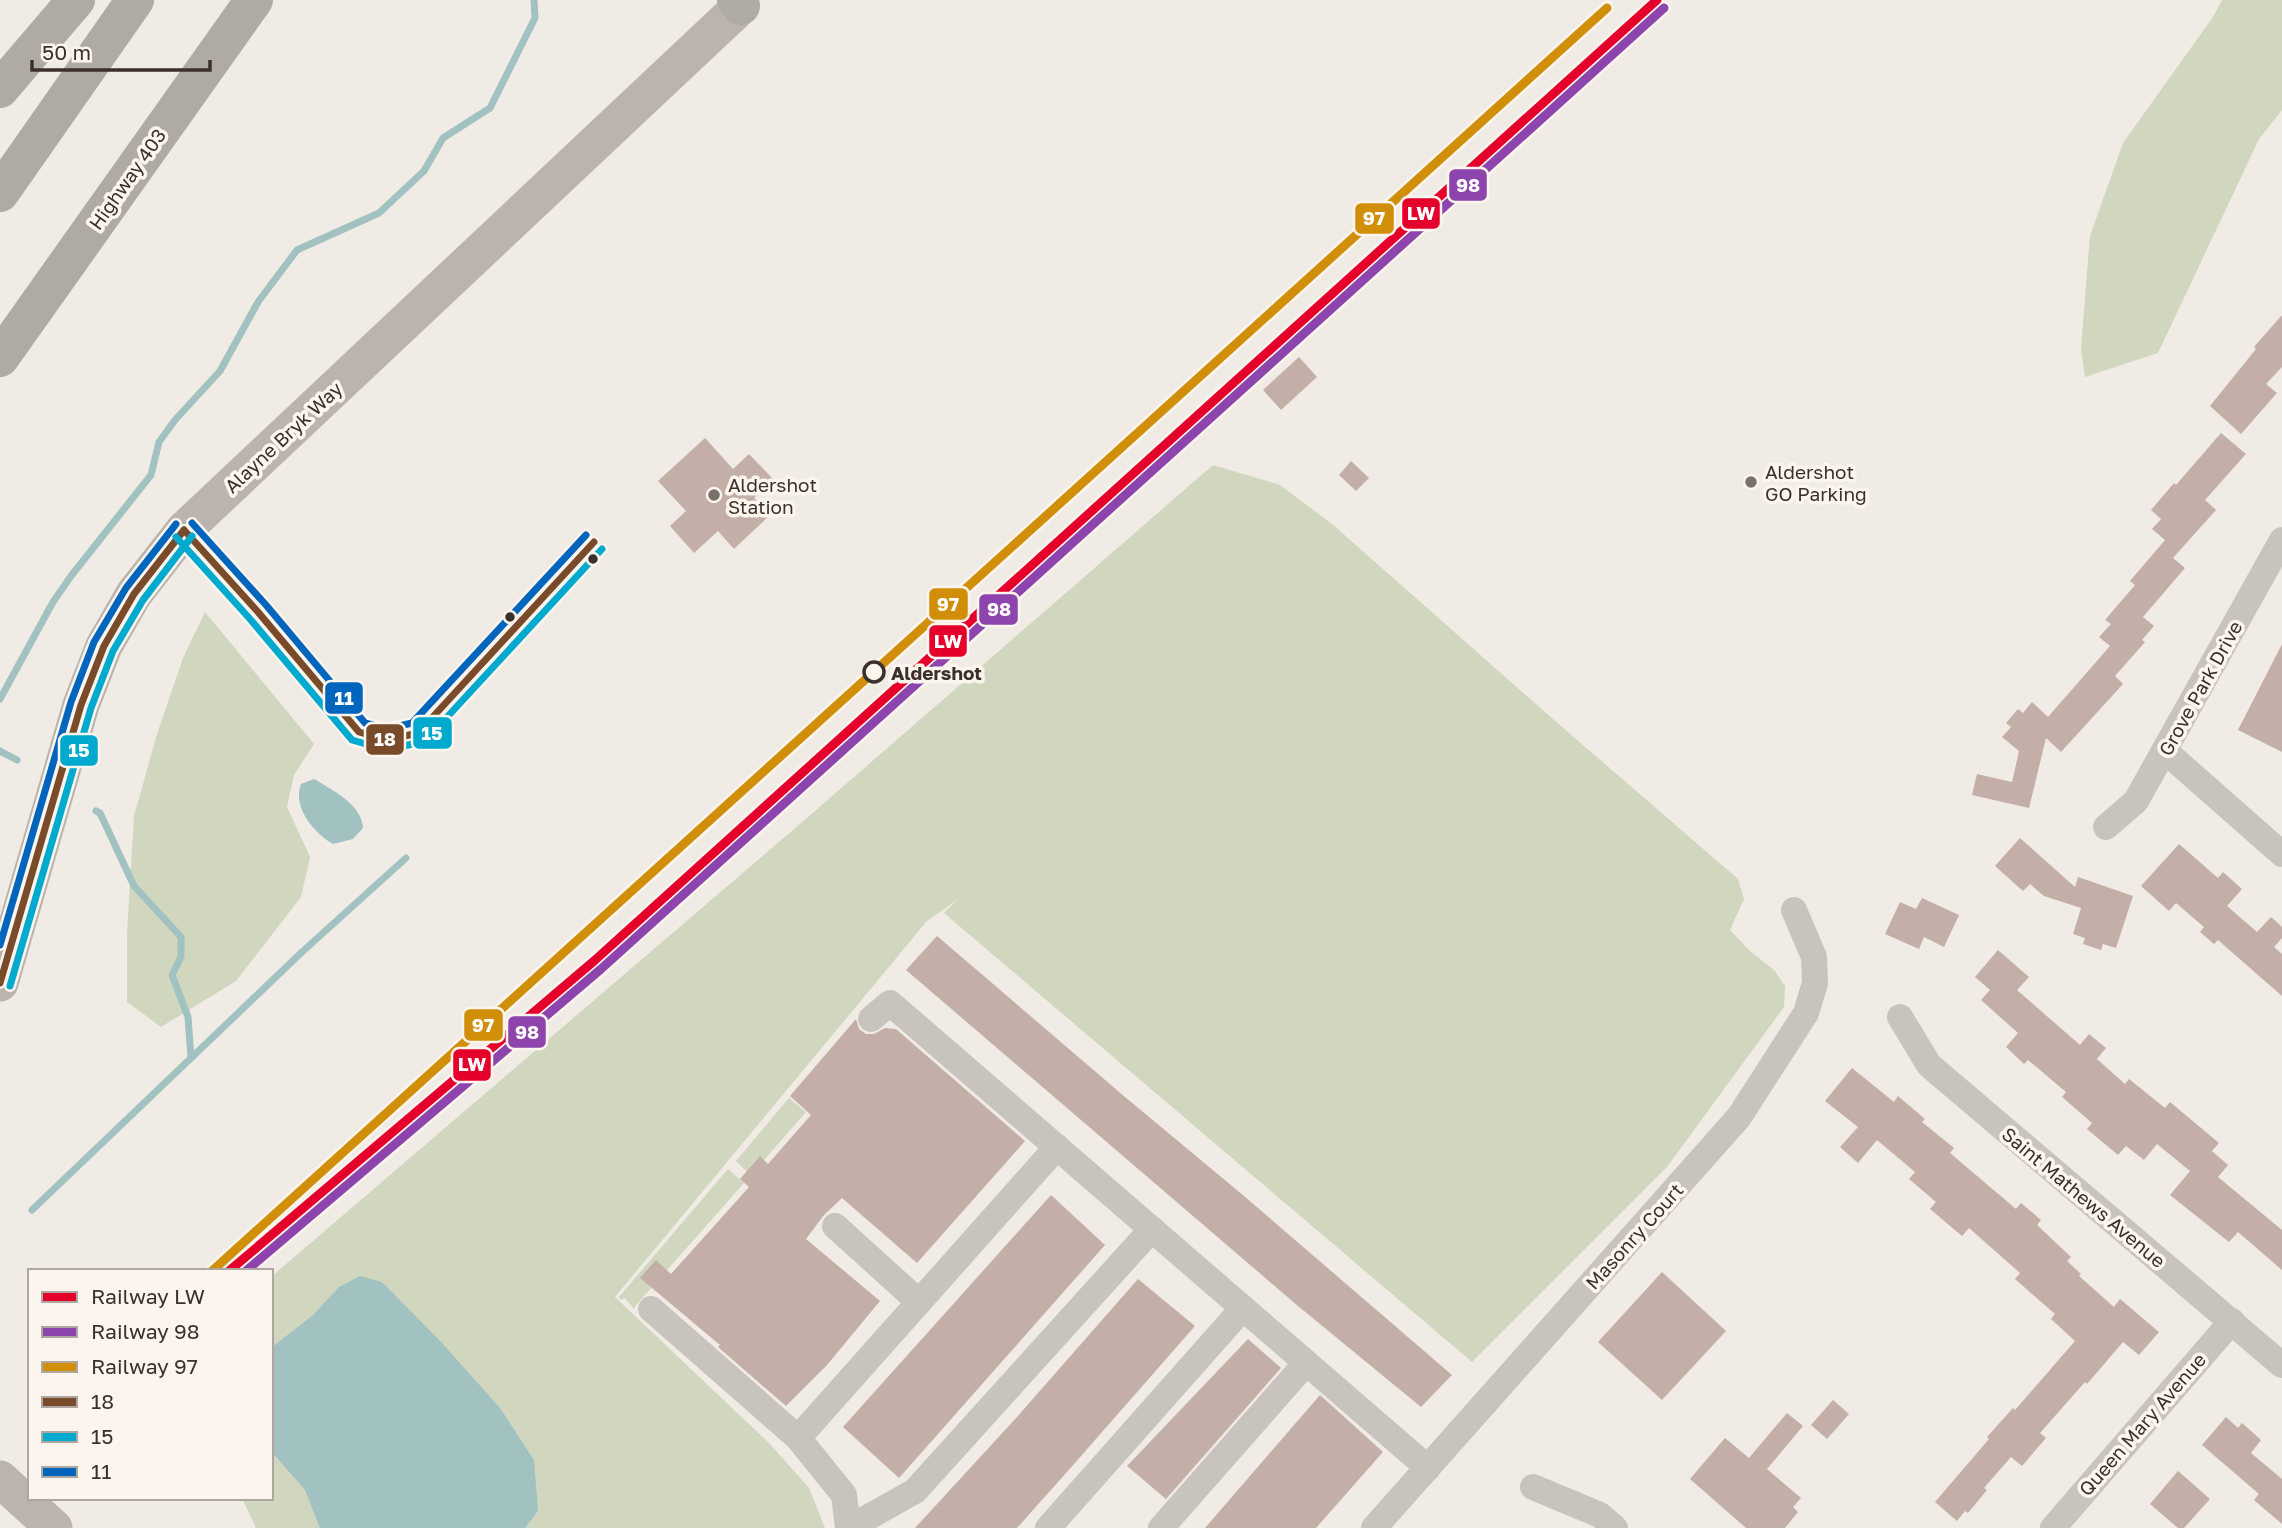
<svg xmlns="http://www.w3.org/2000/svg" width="2282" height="1528" viewBox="0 0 2282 1528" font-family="'Golos Text',sans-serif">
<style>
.green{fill:#d1d6bf}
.water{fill:#a1c2c1}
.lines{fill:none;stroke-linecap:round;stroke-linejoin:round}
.stream{stroke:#a1c2c1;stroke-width:7}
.building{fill:#c3afa7}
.street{stroke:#c9c3be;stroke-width:26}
.secondary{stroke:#bab3ae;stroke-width:37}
.highway{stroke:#afaaa4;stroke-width:38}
.bus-1-casing{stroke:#fbf5ee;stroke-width:12}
.bus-2-casing{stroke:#fbf5ee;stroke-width:12}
.bus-3-casing{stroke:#fbf5ee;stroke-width:12}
.bus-1{stroke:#7a4b2a;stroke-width:7}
.bus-2{stroke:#00a9ce;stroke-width:7}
.bus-3{stroke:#0065bd;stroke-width:7}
.rail-1-casing{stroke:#fbf5ee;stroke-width:14}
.rail-2-casing{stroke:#fbf5ee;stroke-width:14}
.rail-3-casing{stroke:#fbf5ee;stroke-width:14}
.rail-1{stroke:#e4002b;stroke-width:9}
.rail-2{stroke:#8e44ad;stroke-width:9}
.rail-3{stroke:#d18e09;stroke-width:9}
.poi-dot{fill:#7a716c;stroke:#fbf5ee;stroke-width:2.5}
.bus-dot{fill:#3b302b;stroke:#fbf5ee;stroke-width:2.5}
.stop-dot{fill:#fbf5ee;stroke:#3b302b;stroke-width:3.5}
.labels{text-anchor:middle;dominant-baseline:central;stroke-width:7;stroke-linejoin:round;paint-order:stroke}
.street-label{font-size:19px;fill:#3b302b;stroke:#fbf5ee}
.poi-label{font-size:19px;fill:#3b302b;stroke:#fbf5ee;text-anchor:start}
.stop-label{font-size:19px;font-weight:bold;fill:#3b302b;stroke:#fbf5ee;text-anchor:start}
.line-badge{stroke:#fbf5ee;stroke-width:2.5}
.badge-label{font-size:19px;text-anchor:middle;font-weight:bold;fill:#fff}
</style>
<rect width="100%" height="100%" fill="#f0ebe5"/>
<!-- green -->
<g class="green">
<path d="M2222 0H2282V110L2259 139 2158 353 2085 377 2081 348 2090 236 2123 143 2213 17Z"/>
<path d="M1213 465 1280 485 1332 524 1554 720 1738 879 1744 899 1730 930 1750 951 1774 970 1785 986 1784 1007 1667 1167 1472 1362 944 913 957 900 927 921 615 1297 769 1443 809 1488 825 1528H256L242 1498H271V1277L808 817Z"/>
<path d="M205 612 314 744 294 775 287 807 310 857 301 897 236 981 161 1027 127 1002V933L134 816 157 734 183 658Z"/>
<path d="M789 1098 806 1112 764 1160 759 1157 752 1165 755 1169 748 1173 736 1161Z"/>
<path d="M728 1169 744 1183 636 1305 634 1309 625 1298 621 1300 619 1297Z"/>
</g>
<!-- water -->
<g class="water">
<path d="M314 779C332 790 362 804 363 828L353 839 333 844C314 833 292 807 301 784Z"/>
<path d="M360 1276 382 1282 442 1343 500 1408 534 1460 538 1511 525 1528H320L305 1490 271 1451V1348L313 1315 339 1287Z"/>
</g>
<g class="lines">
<!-- stream -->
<g class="stream">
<path d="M0 699 53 602 71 576 151 475 159 442 175 420 220 371 258 302 297 250 379 213 424 171 443 138 490 108 535 18 534 0"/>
<path d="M0 751 17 760"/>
<path d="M96 811 100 813 134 886 181 937V957L172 975 188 1017 191 1058"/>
<path d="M32 1210 302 952 406 858"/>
</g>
</g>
<!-- building -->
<g class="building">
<path d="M2282 315V367L2266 384 2277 393 2241 434 2210 406 2256 349 2254 347Z"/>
<path d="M1299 357 1317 377 1281 410 1263 390Z"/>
<path d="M2221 433 2246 454 2205 500 2216 510 2173 558 2185 568 2143 617 2154 626 2142 640 2145 642 2115 676 2123 684 2061 752 2046 738 2029 808 1972 795 1977 774 2012 782 2019 751 2002 737 2011 727 2006 723 2018 709 2023 713 2032 702 2048 717 2110 646 2099 637 2111 624 2105 620 2135 585 2130 581 2165 540 2152 529 2161 519 2151 510 2174 483 2176 485Z"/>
<path d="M705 438 733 469 749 454 774 480 754 498 770 515 734 549 718 531 694 553 670 526 686 511 658 481Z"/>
<path d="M1351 461 1369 478 1356 491 1339 475Z"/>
<path d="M2282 644V752L2238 730Z"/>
<path d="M2020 838 2075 887 2078 877 2133 896 2116 948 2103 944 2101 950 2083 944 2085 938 2073 934 2081 908 2044 896 2030 884 2023 891 1995 866Z"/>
<path d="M2179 844 2218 878 2223 872 2242 889 2227 906 2257 932 2271 917 2282 927V938L2274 947 2282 954V996L2218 940 2214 944 2200 932 2204 927 2176 903 2169 911 2141 886Z"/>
<path d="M1922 898 1959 915 1944 947 1924 937 1919 949 1885 934 1900 902 1916 909Z"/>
<path d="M937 936 1125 1097 1244 1196 1452 1375 1421 1407 1298 1306 906 970Z"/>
<path d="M1998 950 2029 977 2017 990 2080 1045 2089 1034 2106 1048 2097 1059 2125 1084 2129 1079 2165 1108 2170 1102 2219 1143 2212 1151 2228 1165 2218 1177 2282 1230V1270L2238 1232 2229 1242 2170 1195 2190 1171 2157 1144 2144 1160 2126 1146 2118 1155 2087 1129 2092 1123 2062 1097 2066 1092 2028 1060 2024 1064 2006 1047 2018 1033 1981 1000 1990 990 1975 977Z"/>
<path d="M856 1019 859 1029 866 1034H874L885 1028 896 1029 1025 1141 917 1263 842 1198 824 1215 806 1239 880 1301 827 1365 786 1406 718 1347 720 1345 640 1278 656 1260 671 1274 749 1187 740 1179 760 1156 768 1164 811 1115 790 1096Z"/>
<path d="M1852 1068 1894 1102 1898 1096 1925 1119 1922 1122 1954 1148 1950 1153 2016 1209 2021 1203 2041 1220 2037 1225 2071 1257 2067 1261 2081 1274 2079 1276 2114 1307 2120 1299 2159 1332 2139 1355 2123 1342 2087 1384 2085 1382 2040 1433 2046 1438 2022 1466 2011 1457 1984 1488 1987 1490 1968 1513 1965 1511 1957 1521 1935 1502 1989 1439 1987 1437 2013 1408 2015 1410 2075 1341 2051 1319 2055 1314 2015 1279 2020 1273 1969 1228 1962 1236 1930 1209 1936 1202 1909 1179 1915 1172 1877 1140 1858 1163 1840 1147 1858 1127 1825 1101Z"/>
<path d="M1051 1195 1105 1245 899 1478 843 1427Z"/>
<path d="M1662 1272 1726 1331 1662 1400 1598 1342Z"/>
<path d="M1138 1279 1195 1326 1074 1464 1017 1528H915L1017 1417Z"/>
<path d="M1248 1339 1281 1368 1166 1499 1127 1466Z"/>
<path d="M1320 1395 1383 1452 1316 1528H1205Z"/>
<path d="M1833 1400 1849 1414 1827 1439 1811 1425Z"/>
<path d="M1787 1413 1803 1426 1767 1469 1801 1498 1793 1507 1798 1512 1785 1528H1746L1690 1479 1725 1438 1749 1458Z"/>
<path d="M2226 1417 2238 1428 2242 1423 2261 1440 2251 1453 2282 1479V1524L2254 1500 2259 1494 2202 1445Z"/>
<path d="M2178 1471 2210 1499 2184 1528H2178L2150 1504Z"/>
</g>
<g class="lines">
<!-- street -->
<g class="street">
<path d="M2165 751 2282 854"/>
<path d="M2106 827 2136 801 2282 540"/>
<path d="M1900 1017 1929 1065 2282 1365"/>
<path d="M871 1019 890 1003 1428 1468"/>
<path d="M835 1226 919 1302"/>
<path d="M651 1309 798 1438 844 1495 848 1528"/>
<path d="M798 1438 1057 1147"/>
<path d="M1533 1487 1600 1515 1615 1528"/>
<path d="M849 1528 915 1491 1152 1229"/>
<path d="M1048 1528 1243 1308"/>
<path d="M1161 1528 1306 1363"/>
<path d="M1374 1528 1739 1117 1806 1013 1815 983 1814 957 1794 910"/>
<path d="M2053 1528 2232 1321"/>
</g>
<!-- secondary -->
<g class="secondary">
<path d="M0 983 81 705 104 646 134 594 184 530 741 6"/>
<path d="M0 1479 54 1528"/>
</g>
<!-- highway -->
<g class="highway">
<path d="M736 0 741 6"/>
<path d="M0 89 76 0"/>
<path d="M0 193 135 0"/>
<path d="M0 358 254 0"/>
</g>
<defs>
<g id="bus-1">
<path d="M184 530 258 612 359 732 387 740 418 733 594 542"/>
<path d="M0 983 81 705 104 646 134 594 184 530"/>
</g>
<g id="bus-2">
<path d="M176 537 250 619 352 740 387 750 425 741 602 549"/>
<path d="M10 986 91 708 113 651 143 600 192 536"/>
</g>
<g id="bus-3">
<path d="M192 523 266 605 365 723 387 729 412 723 586 535"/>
<path d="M0 945 71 702 94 642 126 588 176 524"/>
</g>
</defs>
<!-- bus-1 casing -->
<use href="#bus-1" class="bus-1-casing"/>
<!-- bus-2 casing -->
<use href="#bus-2" class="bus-2-casing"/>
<!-- bus-3 casing -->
<use href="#bus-3" class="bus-3-casing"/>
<!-- bus-1 -->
<use href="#bus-1" class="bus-1"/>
<!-- bus-2 -->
<use href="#bus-2" class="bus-2"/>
<!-- bus-3 -->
<use href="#bus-3" class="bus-3"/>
<defs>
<path id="rail-1" d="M229 1271 594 961 1657 0"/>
<path id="rail-2" d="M246 1271 601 969 1664 8"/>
<path id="rail-3" d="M212 1271 1607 8"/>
</defs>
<!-- rail-1 casing -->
<use href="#rail-1" class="rail-1-casing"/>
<!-- rail-2 casing -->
<use href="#rail-2" class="rail-2-casing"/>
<!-- rail-3 casing -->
<use href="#rail-3" class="rail-3-casing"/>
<!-- rail-1 -->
<use href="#rail-1" class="rail-1"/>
<!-- rail-2 -->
<use href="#rail-2" class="rail-2"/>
<!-- rail-3 -->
<use href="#rail-3" class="rail-3"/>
</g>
<!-- markers -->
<g class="poi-dot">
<circle cx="1751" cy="482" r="7"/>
<circle cx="714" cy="495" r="7"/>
</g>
<g class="bus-dot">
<circle cx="593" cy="559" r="6"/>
<circle cx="510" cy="617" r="6"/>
</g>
<circle class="stop-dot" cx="874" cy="672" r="10"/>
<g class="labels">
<!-- street labels -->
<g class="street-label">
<text transform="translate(127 179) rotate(-55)">Highway 403</text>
<text transform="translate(283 437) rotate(-43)">Alayne Bryk Way</text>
<text transform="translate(2200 688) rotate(-61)">Grove Park Drive</text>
<text transform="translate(2084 1197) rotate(40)">Saint Mathews Avenue</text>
<text transform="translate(1634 1236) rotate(-48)">Masonry Court</text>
<text transform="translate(2142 1424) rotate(-49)">Queen Mary Avenue</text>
</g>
<!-- poi labels -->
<g class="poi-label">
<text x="1765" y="471">Aldershot<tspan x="1765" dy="22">GO Parking</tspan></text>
<text x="728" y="484">Aldershot<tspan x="728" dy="22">Station</tspan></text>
</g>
<!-- stop labels -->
<g class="stop-label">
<text x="891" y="672">Aldershot</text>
</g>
</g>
<g class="line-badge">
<rect x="1448" y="168" width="40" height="34" rx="7" fill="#8e44ad"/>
<rect x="1401" y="197" width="40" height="33" rx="7" fill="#e4002b"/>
<rect x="1354" y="202" width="41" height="33" rx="7" fill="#d18e09"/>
<rect x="928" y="587" width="41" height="34" rx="7" fill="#d18e09"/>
<rect x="978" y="593" width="41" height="33" rx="7" fill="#8e44ad"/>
<rect x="928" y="624" width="40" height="34" rx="7" fill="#e4002b"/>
<rect x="324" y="681" width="40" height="34" rx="7" fill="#0065bd"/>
<rect x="412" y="716" width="41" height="34" rx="7" fill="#00a9ce"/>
<rect x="365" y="723" width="40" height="33" rx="7" fill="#7a4b2a"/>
<rect x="59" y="734" width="40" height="33" rx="7" fill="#00a9ce"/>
<rect x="463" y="1008" width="41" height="34" rx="7" fill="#d18e09"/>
<rect x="507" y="1015" width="40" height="34" rx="7" fill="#8e44ad"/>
<rect x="452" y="1048" width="40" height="34" rx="7" fill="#e4002b"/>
</g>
<g class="badge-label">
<text x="1468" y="192">98</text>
<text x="1421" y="220">LW</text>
<text x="1374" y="225">97</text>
<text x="948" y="611">97</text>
<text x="999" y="616">98</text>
<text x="948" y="648">LW</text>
<text x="344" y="705">11</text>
<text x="432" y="740">15</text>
<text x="385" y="746">18</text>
<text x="79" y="757">15</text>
<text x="483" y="1032">97</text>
<text x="527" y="1039">98</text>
<text x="472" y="1071">LW</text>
</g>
<!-- legend -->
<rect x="28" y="1269" width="245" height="231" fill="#fbf5ee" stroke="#aea6a0" stroke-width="2"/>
<rect x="42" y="1292" width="35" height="10" fill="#e4002b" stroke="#aea6a0" stroke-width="2"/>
<text x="91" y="1304" font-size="21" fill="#3b302b">Railway LW</text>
<rect x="42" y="1327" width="35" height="10" fill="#8e44ad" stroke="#aea6a0" stroke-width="2"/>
<text x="91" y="1339" font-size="21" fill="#3b302b">Railway 98</text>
<rect x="42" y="1362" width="35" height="10" fill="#d18e09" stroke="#aea6a0" stroke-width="2"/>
<text x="91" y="1374" font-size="21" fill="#3b302b">Railway 97</text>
<rect x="42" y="1397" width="35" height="10" fill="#7a4b2a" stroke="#aea6a0" stroke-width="2"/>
<text x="91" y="1409" font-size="21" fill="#3b302b">18</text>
<rect x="42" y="1432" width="35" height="10" fill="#00a9ce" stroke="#aea6a0" stroke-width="2"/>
<text x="91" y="1444" font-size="21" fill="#3b302b">15</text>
<rect x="42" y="1467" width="35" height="10" fill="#0065bd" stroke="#aea6a0" stroke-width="2"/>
<text x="91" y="1479" font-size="21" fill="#3b302b">11</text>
<!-- scale -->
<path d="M32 60v10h178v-10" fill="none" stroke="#3b302b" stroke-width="3.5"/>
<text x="42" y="60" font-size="21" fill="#3b302b" stroke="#fbf5ee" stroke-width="5" paint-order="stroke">50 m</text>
</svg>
